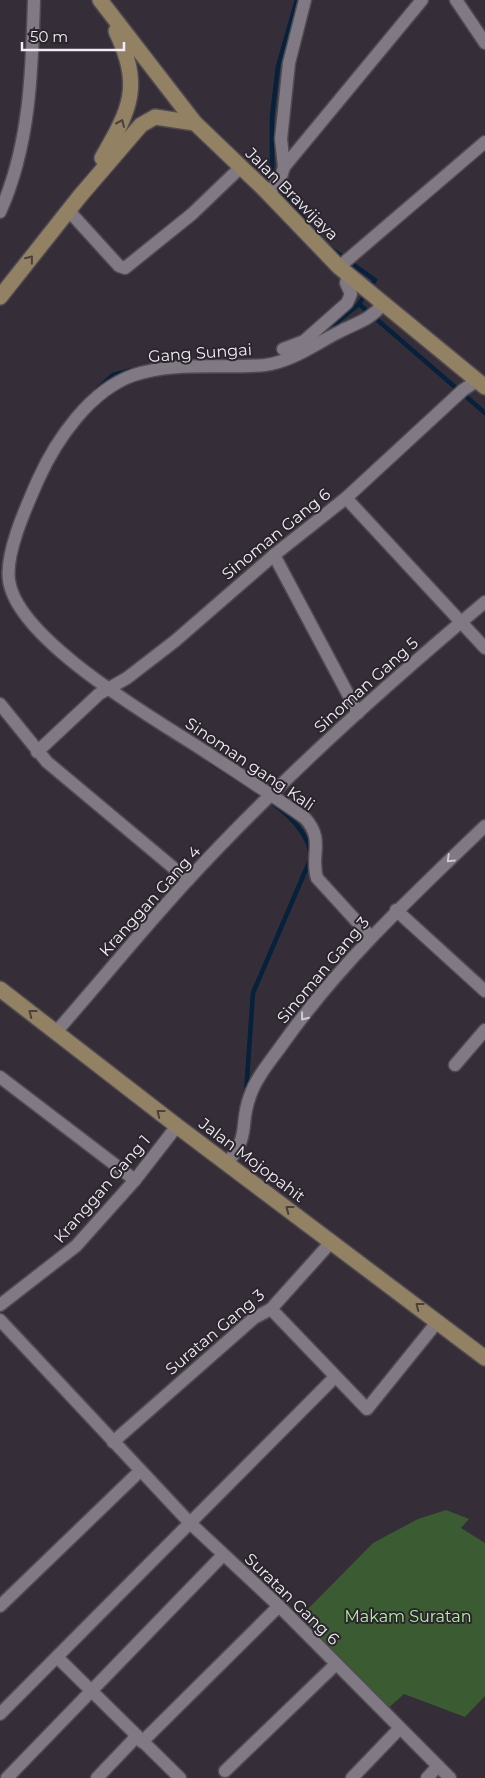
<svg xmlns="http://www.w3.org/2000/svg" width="485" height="1778" viewBox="0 0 485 1778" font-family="Montserrat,sans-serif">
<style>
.green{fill:#3b5b32}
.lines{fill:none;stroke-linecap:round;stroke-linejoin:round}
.stream{stroke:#06213c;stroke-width:4.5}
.street-casing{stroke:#504a52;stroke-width:15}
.secondary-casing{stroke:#504a52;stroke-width:18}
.street{stroke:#817984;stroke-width:12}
.secondary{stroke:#938163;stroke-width:15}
.oneway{stroke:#4a413e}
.oneway2{stroke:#d0cad2}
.labels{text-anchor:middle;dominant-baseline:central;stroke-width:4;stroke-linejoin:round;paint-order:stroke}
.street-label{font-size:16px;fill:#f2edf4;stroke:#2b252e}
.park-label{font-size:16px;fill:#aff19b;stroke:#2b252e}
</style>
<rect width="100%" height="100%" fill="#352e38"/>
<!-- green -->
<path class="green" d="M446 1510 469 1519 461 1528 485 1543V1696L465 1717 404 1694 386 1710 301 1616 373 1543 418 1519Z"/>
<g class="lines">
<!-- stream -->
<g class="stream">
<path d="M297 0 278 66 272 116V183L318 235"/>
<path d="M359 304 485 413"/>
<path d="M320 336 359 304 375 280 330 248"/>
<path d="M98 389 113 375 132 370"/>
<path d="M212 763C242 783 305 815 310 852"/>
<path d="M246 1093 253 993 310 860"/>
</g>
<defs>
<g id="street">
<path d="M456 0 485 43"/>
<path d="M284 167 422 0"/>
<path d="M268 193 280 180 284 167 281 139 289 63 305 0"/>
<path d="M69 211 119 266 125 268 192 214 241 167"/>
<path d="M0 212C30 146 32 71 34 0"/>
<path d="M339 267 485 142"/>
<path d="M283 349 304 341 347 303 351 294 346 283 348 275"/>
<path d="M346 498 485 648"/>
<path d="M274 555 358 713"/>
<path d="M0 704 47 762 188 880"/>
<path d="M37 752 99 694 127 678 175 641 274 555 346 498 463 390 478 380"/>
<path d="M396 910 485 991"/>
<path d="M370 936 317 878C310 855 325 840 305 818 269 793 232 769 195 745 148 715 16 638 9 580 5 553 27 505 38 480 56 440 90 390 134 375 176 361 221 369 265 365 291 362 315 344 339 332 358 322 369 321 384 303"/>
<path d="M56 1032C100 982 142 930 187 881 279 781 381 689 485 602"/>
<path d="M455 1065 485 1030"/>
<path d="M0 1077 135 1180"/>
<path d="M228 1162C251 1134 239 1125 250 1096 256 1077 273 1058 284 1042 342 961 414 894 485 826"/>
<path d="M0 1305 76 1246 135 1180 177 1126"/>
<path d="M271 1309 367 1409 438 1321"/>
<path d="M0 1320 190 1523 279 1606 450 1778"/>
<path d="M113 1442 254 1318 271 1309 332 1241"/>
<path d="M0 1606 140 1471"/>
<path d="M57 1657 180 1778"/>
<path d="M0 1714 335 1377"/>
<path d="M142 1742 279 1606"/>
<path d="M225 1771 335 1665"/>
<path d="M7 1778 223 1555"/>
<path d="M97 1778 137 1736"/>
<path d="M352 1778 400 1728"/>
<path d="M427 1778 438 1766"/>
</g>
<g id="secondary">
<path d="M100 0 195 123 264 189 339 267 485 387"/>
<path d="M102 158C131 108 142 86 116 31"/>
<path d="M0 297 80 196 141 125 155 117 195 123"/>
<path d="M0 989 177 1126 485 1358"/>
</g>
</defs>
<!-- street casing -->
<use href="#street" class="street-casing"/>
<!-- secondary casing -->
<use href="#secondary" class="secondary-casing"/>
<!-- street -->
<use href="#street" class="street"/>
<!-- secondary -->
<use href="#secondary" class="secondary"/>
</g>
<!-- one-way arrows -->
<defs><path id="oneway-chevron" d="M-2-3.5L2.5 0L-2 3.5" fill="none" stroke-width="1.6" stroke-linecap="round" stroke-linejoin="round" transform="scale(1.25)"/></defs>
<g class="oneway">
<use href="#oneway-chevron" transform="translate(121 123) rotate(-66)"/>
<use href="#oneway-chevron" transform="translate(30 259) rotate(-51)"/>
<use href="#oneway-chevron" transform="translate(32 1013) rotate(-142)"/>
<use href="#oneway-chevron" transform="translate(160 1113) rotate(-142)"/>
<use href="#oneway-chevron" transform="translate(289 1209) rotate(-143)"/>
<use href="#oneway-chevron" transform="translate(419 1306) rotate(-142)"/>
</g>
<g class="oneway2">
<use href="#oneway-chevron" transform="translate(450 859) rotate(136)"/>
<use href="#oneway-chevron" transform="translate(304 1017) rotate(128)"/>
</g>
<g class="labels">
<!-- street labels -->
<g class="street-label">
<text transform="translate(292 194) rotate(45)">Jalan Brawijaya</text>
<text transform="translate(200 353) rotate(-4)">Gang Sungai</text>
<text transform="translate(276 534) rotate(-39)">Sinoman Gang 6</text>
<text transform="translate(366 685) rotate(-42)">Sinoman Gang 5</text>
<text transform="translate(250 764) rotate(34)">Sinoman gang Kali</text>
<text transform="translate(150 901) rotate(-48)">Kranggan Gang 4</text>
<text transform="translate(323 970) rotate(-50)">Sinoman Gang 3</text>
<text transform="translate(252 1160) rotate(37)">Jalan Mojopahit</text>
<text transform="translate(102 1189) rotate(-49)">Kranggan Gang 1</text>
<text transform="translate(215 1332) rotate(-40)">Suratan Gang 3</text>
<text transform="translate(292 1599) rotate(44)">Suratan Gang 6</text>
</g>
<!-- park labels -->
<g class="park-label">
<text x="408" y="1616">Makam Suratan</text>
</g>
</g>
<!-- scale -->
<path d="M22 42v8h102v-8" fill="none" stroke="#f2edf4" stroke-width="2.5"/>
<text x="30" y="42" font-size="15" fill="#f2edf4" stroke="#2b252e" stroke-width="4" paint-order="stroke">50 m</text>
</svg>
